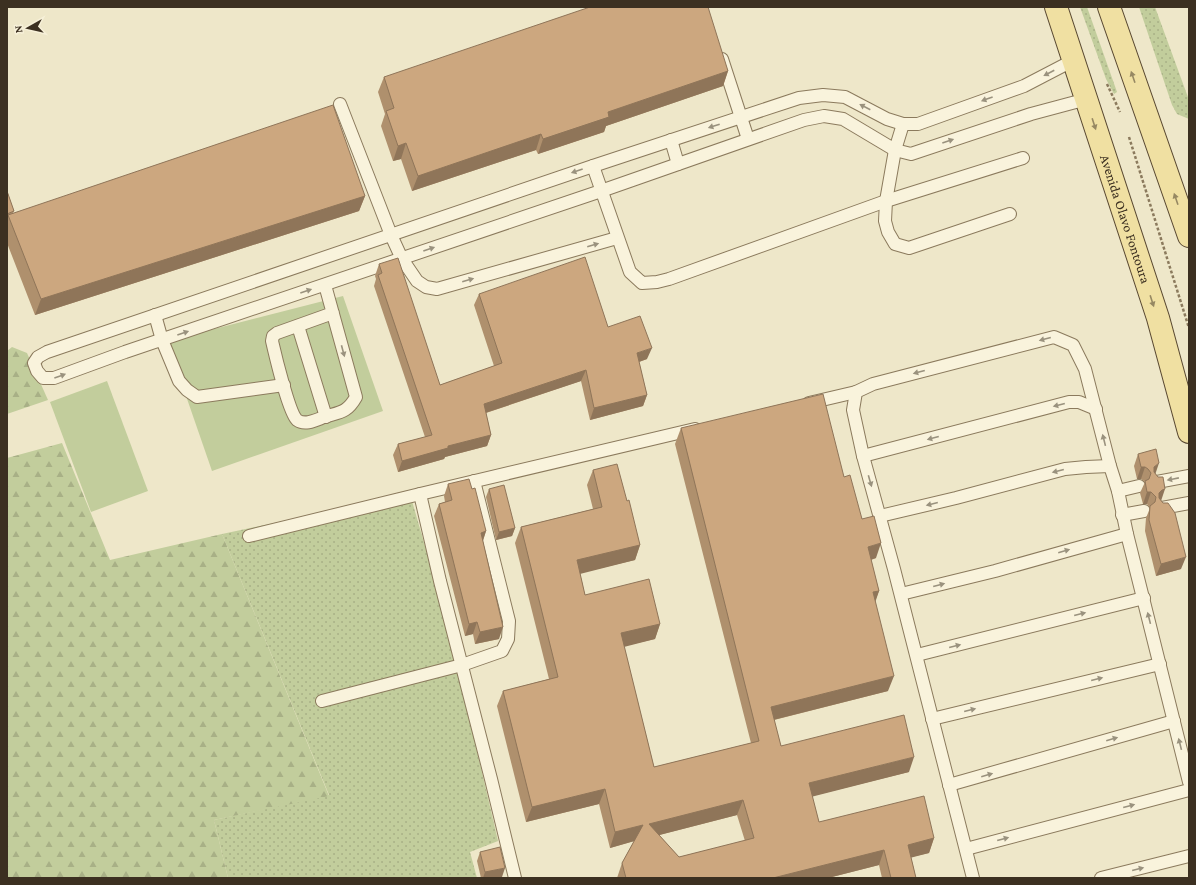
<svg xmlns="http://www.w3.org/2000/svg" width="1196" height="885" viewBox="0 0 1196 885" font-family="'Crimson Pro',serif">
<style>
.grass{fill:url(#grass-dots)}
.forest{fill:url(#forest-firs)}
.pitch{fill:#c2cd9c}
.lines{fill:none;stroke-linecap:round;stroke-linejoin:round}
.lane-casing{stroke:#8b7a5d;stroke-width:14}
.primary-casing{stroke:#594831;stroke-width:24}
.path{stroke:#8b7a5d;stroke-width:2.5;stroke-dasharray:3 2;stroke-linecap:butt}
.lane{stroke:#f9f3dc;stroke-width:12}
.primary{stroke:#f0e0a2;stroke-width:22}
.wall{fill:#af906d;fill-rule:evenodd}
.shaded-wall{fill:#8f7559}
.building{fill:#cca77f;stroke:#8f7559;fill-rule:evenodd}
.oneway{fill:#9a927e}
.oneway2{fill:#968862}
.labels{text-anchor:middle;dominant-baseline:central;stroke-width:3;stroke-linejoin:round;paint-order:stroke}
.street-label{font-size:14px;fill:#3c3021;stroke:#f6f0d8}
</style>
<defs>
<pattern id="grass-dots" width="8" height="8" patternUnits="userSpaceOnUse"><rect width="8" height="8" fill="#c2cd9c"/><path d="M2 2h.1M6 6h.1" fill="none" stroke="#a8b086" stroke-width="1.8" stroke-linecap="round"/></pattern>
<pattern id="forest-firs" width="22" height="20" patternUnits="userSpaceOnUse"><rect width="22" height="20" fill="#c2cd9c"/><path d="M5 1l3.5 6h-7zM16 11l3.5 6h-7z" fill="#a8b086"/></pattern>
</defs>
<rect width="100%" height="100%" fill="#eee7c9"/>
<!-- grass -->
<g class="grass">
<path d="M1080 7H1087L1117 92 1114 94 1106 79Z"/>
<path d="M1139 7H1155L1189 100V119L1177 114 1172 105Z"/>
<path d="M410 494 448 626 498 841 470 852 477 878H228L214 820 329 795 222 534Z"/>
</g>
<!-- forest -->
<g class="forest">
<path d="M12 347 27 353 48 400 7 414V351Z"/>
<path d="M62 443 110 560 222 534 329 796 214 820 228 878H7V458Z"/>
</g>
<!-- pitch -->
<g class="pitch">
<path d="M343 296 383 411 212 471 167 341Z"/>
<path d="M107 381 148 491 91 512 50 402Z"/>
</g>
<g class="lines">
<defs>
<g id="lane">
<path d="M722 59 748 139"/>
<path d="M1074 60 1024 86 918 124H903L887 119 845 97 823 95 799 98 593 166 47 352 38 357 34 363 37 371 43 378H54L125 352 601 191 804 120 824 116 843 119 895 150 911 154 1031 114 1087 99"/>
<path d="M340 104 391 235 402 259 417 281 426 287 437 289 617 238"/>
<path d="M903 124 895 150 886 201 885 221 888 232 895 244 909 248 1010 214"/>
<path d="M671 140 678 164"/>
<path d="M593 166 630 272 642 283 657 282 669 279 886 201 1023 158"/>
<path d="M325 285 356 397C347 413 340 412 324 417 316 420 305 426 297 420 289 413 275 354 272 341L273 336 277 333 333 313"/>
<path d="M155 315 162 340 179 381 187 390 197 397 284 385"/>
<path d="M298 326 326 417"/>
<path d="M809 403 856 392"/>
<path d="M863 456 1069 402H1079L1096 409"/>
<path d="M1157 482 1189 476"/>
<path d="M1118 491 1139 486"/>
<path d="M1162 508 1189 503"/>
<path d="M1122 515 1144 511"/>
<path d="M880 516 956 498 1065 469 1086 467 1110 466"/>
<path d="M249 536 420 494"/>
<path d="M901 594 995 571 1127 534"/>
<path d="M917 655 1144 598"/>
<path d="M322 701 462 665 502 651 508 639 509 621 474 481"/>
<path d="M932 719 1160 664"/>
<path d="M949 785 1174 721"/>
<path d="M966 849 1189 790"/>
<path d="M515 878 491 779 440 581 420 494 695 429"/>
<path d="M973 878 894 569 863 456 853 410 856 392 873 384 1054 337 1073 345 1085 369 1110 466 1118 491 1127 534 1189 782"/>
<path d="M1101 878 1189 856"/>
</g>
<g id="primary">
<path id="s1" d="M1056 7 1158 318 1189 432"/>
<path d="M1109 7 1189 236"/>
</g>
</defs>
<!-- lane casing -->
<use href="#lane" class="lane-casing"/>
<!-- primary casing -->
<use href="#primary" class="primary-casing"/>
<!-- path -->
<g class="path">
<path d="M1107 84 1120 112"/>
<path d="M1129 137 1189 328"/>
</g>
<!-- lane -->
<use href="#lane" class="lane"/>
<!-- primary -->
<use href="#primary" class="primary"/>
</g>
<!-- wall -->
<g class="wall">
<path d="M728 71 723 86 606 126 604 132 538 154 536 150 412 191 401 159 393 161 381 126 385 114 378 92 384 77Z"/>
<path d="M7 191 14 211 13 213 365 196 359 211 35 315 7 243Z"/>
<path d="M379 264 440 385 494 366 474 305 479 294 608 327 647 359 639 362 647 395 643 406 590 420 581 381 486 413 491 435 487 446 445 457 444 459 398 472 393 455 398 444 425 437 374 286 376 279 375 276Z"/>
<path d="M681 428 844 477 862 519 876 558 871 560 879 591 875 601 888 691 774 720 781 746 909 772 812 796 819 822 934 838 929 853 911 857 916 878H882L879 865 828 878H617L622 863 634 841 610 848 599 804 526 822 497 706 503 691 549 679 515 543 521 527 593 509 587 485 593 470 627 501 640 545 635 560 580 573 585 595 660 624 655 639 624 646 654 767 751 743 675 444ZM737 815 745 841 679 857 659 835Z"/>
<path d="M1138 454 1155 473 1161 500 1181 569 1156 576 1145 531 1146 518 1150 508 1147 504H1143L1140 493 1145 482 1141 479H1137L1134 466Z"/>
<path d="M448 484 472 489 486 531 483 541 499 639 475 644 473 634 465 636 434 516 439 504 445 502 444 496Z"/>
<path d="M489 489 515 528 512 536 496 540 486 497Z"/>
<path d="M480 852 502 877 495 878H481L477 861Z"/>
</g>
<!-- shaded-wall -->
<g class="shaded-wall">
<path d="M728 71 723 86 606 126 604 132 538 154 543 139 608 112Z"/>
<path d="M541 134 536 150 412 191 418 176Z"/>
<path d="M406 143 401 159 393 161 398 146Z"/>
<path d="M365 196 359 211 35 315 41 299Z"/>
<path d="M652 348 647 359 633 364 637 353Z"/>
<path d="M586 370 581 381 479 415 484 404Z"/>
<path d="M647 395 643 406 590 420 594 408Z"/>
<path d="M491 435 487 446 445 457 444 459 398 472 402 461 448 446Z"/>
<path d="M1159 463 1155 475 1150 479 1154 467Z"/>
<path d="M1141 467H1145L1141 479H1137Z"/>
<path d="M1165 489 1161 501 1157 502 1159 493 1162 490Z"/>
<path d="M1147 492H1151L1147 504H1143Z"/>
<path d="M515 528 512 536 496 540 499 532Z"/>
<path d="M486 531 482 543 481 533Z"/>
<path d="M881 543 876 558 863 562 868 547Z"/>
<path d="M640 545 635 560 572 576 577 560Z"/>
<path d="M1186 557 1181 569 1156 576 1161 564Z"/>
<path d="M879 591 874 606 873 592Z"/>
<path d="M477 622 473 634 465 636 469 624Z"/>
<path d="M660 624 655 639 616 649 621 633Z"/>
<path d="M503 627 499 639 475 644 480 632Z"/>
<path d="M894 676 888 691 765 722 771 707Z"/>
<path d="M914 757 909 772 803 799 809 783Z"/>
<path d="M605 789 599 804 526 822 532 807Z"/>
<path d="M743 800 737 815 644 839 649 824Z"/>
<path d="M643 825 638 840 610 848 615 832Z"/>
<path d="M934 838 929 853 902 860 908 845Z"/>
<path d="M884 850 879 865 828 878H773Z"/>
<path d="M505 868 502 877 495 878H483L485 872Z"/>
</g>
<!-- building -->
<g class="building">
<path d="M590 7H708L728 71 608 112 609 117 543 139 541 134 418 176 406 143 398 146 386 111 394 108 384 77Z"/>
<path d="M333 105 365 196 41 299 8 215Z"/>
<path d="M7 191 14 211 7 214Z"/>
<path d="M585 257 608 327 640 316 652 348 637 353 647 395 594 408 586 370 484 404 491 435 448 446V448L402 461 398 444 432 435 378 275 382 273 379 264 398 258 440 385 502 363 479 294Z"/>
<path d="M823 394 844 477 850 475 862 519 874 516 881 543 868 547 879 591 873 592 894 676 771 707 781 746 904 715 914 757 809 783 819 822 924 796 934 838 908 845 916 878H891L884 850 773 878H626L622 863 643 825 615 832 605 789 532 807 503 691 558 677 521 527 602 507 593 470 617 464 627 501 629 500 640 545 577 560 585 595 649 579 660 624 621 633 654 767 759 741 681 428ZM743 800 754 838 679 857 649 824Z"/>
<path d="M1156 449 1159 463 1154 467V472L1158 477H1163L1165 489 1162 490 1159 493V498L1163 503H1168L1175 513 1186 557 1161 564 1149 520 1150 506 1155 502 1156 497 1151 492H1147L1145 481 1149 479 1151 473 1148 469 1145 467H1141L1138 454Z"/>
<path d="M469 479 472 489 475 488 486 531 481 533 503 627 480 632 477 622 469 624 439 504 452 500 448 484Z"/>
<path d="M504 485 515 528 499 532 489 489Z"/>
<path d="M500 847 505 868 485 872 480 852Z"/>
</g>
<!-- one-way arrows -->
<defs><path id="oneway-solid" d="M-6-.8H1V-3.2L6.5 0L1 3.2V.8H-6Z"/></defs>
<g class="oneway">
<use href="#oneway-solid" transform="translate(1049 73) rotate(152)"/>
<use href="#oneway-solid" transform="translate(987 99) rotate(160)"/>
<use href="#oneway-solid" transform="translate(865 107) rotate(-153)"/>
<use href="#oneway-solid" transform="translate(714 126) rotate(162)"/>
<use href="#oneway-solid" transform="translate(948 141) rotate(-19)"/>
<use href="#oneway-solid" transform="translate(577 171) rotate(161)"/>
<use href="#oneway-solid" transform="translate(593 245) rotate(-16)"/>
<use href="#oneway-solid" transform="translate(429 249) rotate(-19)"/>
<use href="#oneway-solid" transform="translate(468 280) rotate(-16)"/>
<use href="#oneway-solid" transform="translate(306 291) rotate(-19)"/>
<use href="#oneway-solid" transform="translate(183 333) rotate(-19)"/>
<use href="#oneway-solid" transform="translate(1045 339) rotate(165)"/>
<use href="#oneway-solid" transform="translate(343 351) rotate(75)"/>
<use href="#oneway-solid" transform="translate(919 372) rotate(165)"/>
<use href="#oneway-solid" transform="translate(60 376) rotate(-20)"/>
<use href="#oneway-solid" transform="translate(1059 405) rotate(166)"/>
<use href="#oneway-solid" transform="translate(933 438) rotate(165)"/>
<use href="#oneway-solid" transform="translate(1104 440) rotate(-104)"/>
<use href="#oneway-solid" transform="translate(1058 471) rotate(166)"/>
<use href="#oneway-solid" transform="translate(1173 479) rotate(169)"/>
<use href="#oneway-solid" transform="translate(870 481) rotate(74)"/>
<use href="#oneway-solid" transform="translate(932 504) rotate(166)"/>
<use href="#oneway-solid" transform="translate(1064 551) rotate(-16)"/>
<use href="#oneway-solid" transform="translate(939 585) rotate(-15)"/>
<use href="#oneway-solid" transform="translate(1080 614) rotate(-14)"/>
<use href="#oneway-solid" transform="translate(1149 618) rotate(-104)"/>
<use href="#oneway-solid" transform="translate(955 646) rotate(-14)"/>
<use href="#oneway-solid" transform="translate(1097 679) rotate(-14)"/>
<use href="#oneway-solid" transform="translate(970 710) rotate(-14)"/>
<use href="#oneway-solid" transform="translate(1112 739) rotate(-16)"/>
<use href="#oneway-solid" transform="translate(1180 744) rotate(-104)"/>
<use href="#oneway-solid" transform="translate(987 775) rotate(-16)"/>
<use href="#oneway-solid" transform="translate(1129 806) rotate(-15)"/>
<use href="#oneway-solid" transform="translate(1003 839) rotate(-15)"/>
<use href="#oneway-solid" transform="translate(1138 869) rotate(-14)"/>
</g>
<g class="oneway2">
<use href="#oneway-solid" transform="translate(1133 77) rotate(-109)"/>
<use href="#oneway-solid" transform="translate(1094 124) rotate(72)"/>
<use href="#oneway-solid" transform="translate(1176 199) rotate(-109)"/>
<use href="#oneway-solid" transform="translate(1152 301) rotate(72)"/>
</g>
<g class="labels">
<!-- street labels -->
<g class="street-label">
<text stroke="none"><textPath href="#s1" startOffset="223">Avenida Olavo Fontoura</textPath></text>
</g>
</g>
<!-- border -->
<rect width="1196" height="885" fill="none" stroke="#3c3021" stroke-width="16"/>
<!-- north arrow -->
<g transform="translate(28 28) rotate(262)" stroke="#f6f0d8" stroke-width="3" paint-order="stroke">
<path d="M0-3L7 15L0 10L-7 15Z" fill="#3c3021"/>
<text y="-6" font-size="11" font-weight="bold" text-anchor="middle" fill="#3c3021">N</text>
</g>
</svg>
